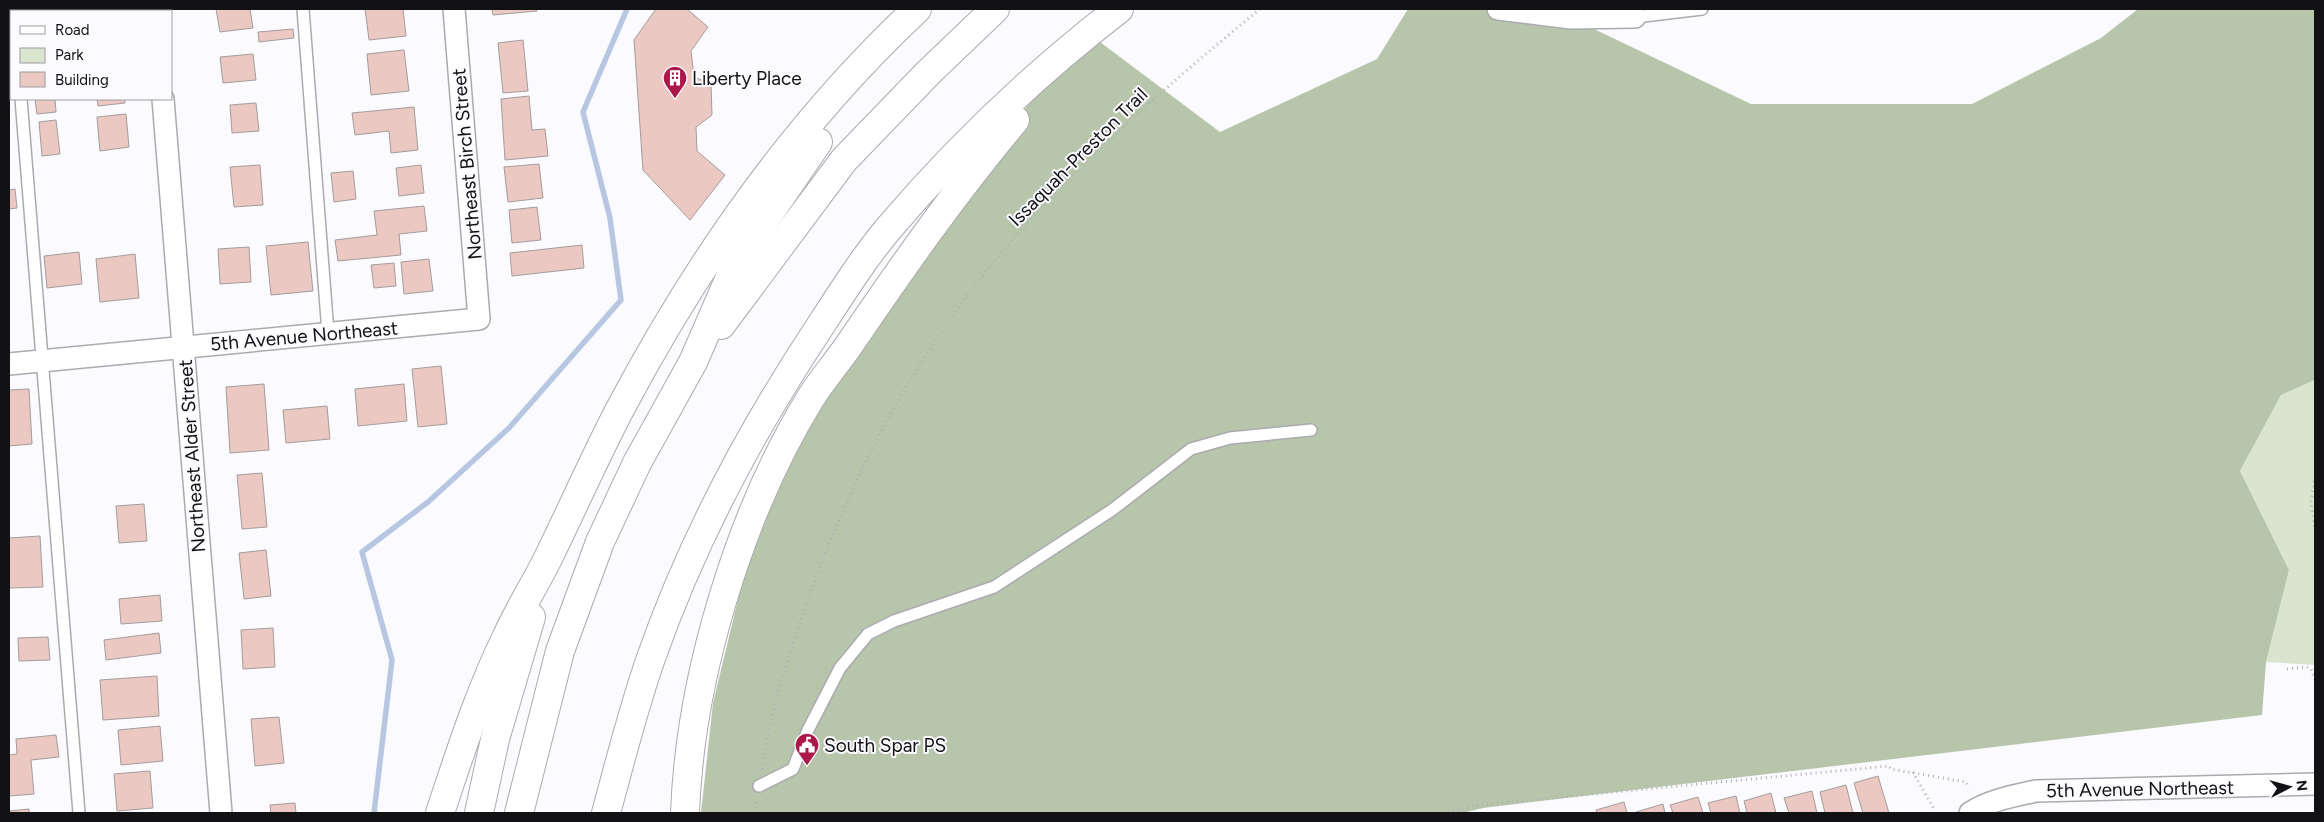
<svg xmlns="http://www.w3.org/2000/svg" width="2324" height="822" viewBox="0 0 2324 822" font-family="Figtree,sans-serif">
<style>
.green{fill:#d9e5ce}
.forest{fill:#b7c6aa}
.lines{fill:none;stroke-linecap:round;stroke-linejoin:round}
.stream{stroke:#b7c7e2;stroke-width:5.5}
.building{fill:#ecc8c2;stroke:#a49c9b}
.service-casing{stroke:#aaaab0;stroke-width:14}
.minor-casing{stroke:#aaaab0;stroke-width:24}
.motorway-casing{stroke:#aaaab0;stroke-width:30}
.path{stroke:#b0b0b4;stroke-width:3;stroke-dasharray:1 4;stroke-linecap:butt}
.service{stroke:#fff;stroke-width:11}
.minor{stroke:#fff;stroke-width:21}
.motorway{stroke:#fff;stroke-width:28}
.labels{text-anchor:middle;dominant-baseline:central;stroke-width:4;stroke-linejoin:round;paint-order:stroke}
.poi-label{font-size:19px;fill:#121215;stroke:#fafaff;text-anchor:start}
.street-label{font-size:19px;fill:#121215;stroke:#fafaff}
</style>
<rect width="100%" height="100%" fill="#fafaff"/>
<!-- green -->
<path class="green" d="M2315 380V665L2266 662 2289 570 2240 471 2281 395Z"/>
<!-- forest -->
<path class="forest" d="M1408 9H1498L1571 18 1751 104H1972L2101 38 2138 9H2315V380L2281 395 2240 471 2289 570 2266 662 2262 715 1483 808 1463 813H701L713 703 742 583 766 514 803 432 984 158 1088 33 1220 132 1377 59Z"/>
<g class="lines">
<!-- stream -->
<path class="stream" d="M374 813 392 660 362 552 428 502 509 428 621 300 610 218 583 112 627 9"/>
</g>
<!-- building -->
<g class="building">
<path d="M216 9H250L253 28 220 32Z"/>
<path d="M365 9H403L406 36 369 40Z"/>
<path d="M492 9H536L537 11 493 15Z"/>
<path d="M656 9H687L708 27 691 51 694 77 711 84 712 115 696 127 697 151 725 175 690 220 643 170 634 40Z"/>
<path d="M293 29 294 38 259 42 258 32Z"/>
<path d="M523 40 528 91 503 93 498 43Z"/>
<path d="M404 50 409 91 371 95 367 54Z"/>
<path d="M253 54 256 80 223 83 220 57Z"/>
<path d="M529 96 532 130 545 129 548 156 505 160 501 99Z"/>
<path d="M35 99H55L56 112 37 114Z"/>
<path d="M97 99H125V103L98 106Z"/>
<path d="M256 103 259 131 232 133 230 105Z"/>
<path d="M414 107 418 150 391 153 389 131 355 135 352 113Z"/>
<path d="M126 114 129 147 100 151 97 117Z"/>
<path d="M56 120 60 154 42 156 39 122Z"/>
<path d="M539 164 543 198 508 202 504 167Z"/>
<path d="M260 165 263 205 234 207 230 167Z"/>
<path d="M421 165 424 193 399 196 396 168Z"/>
<path d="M353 171 356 199 334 202 331 173Z"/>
<path d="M15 189 17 208 9 209V190Z"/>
<path d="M424 206 427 231 399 234 401 255 338 261 335 240 377 235 374 211Z"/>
<path d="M537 207 541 240 512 243 509 210Z"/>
<path d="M308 242 313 291 271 295 266 246Z"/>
<path d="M582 245 584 268 512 276 510 253Z"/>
<path d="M249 247 251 282 220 284 218 249Z"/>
<path d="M79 252 82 284 47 288 44 256Z"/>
<path d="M135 254 139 298 100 302 96 259Z"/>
<path d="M429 259 433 291 404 294 401 262Z"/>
<path d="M394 263 396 286 374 288 371 265Z"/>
<path d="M441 366 447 424 418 427 412 369Z"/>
<path d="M264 384 269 450 230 453 226 387Z"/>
<path d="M404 384 407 421 358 426 355 389Z"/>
<path d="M29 389 32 444 9 446V390Z"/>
<path d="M327 406 330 439 286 443 283 410Z"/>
<path d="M262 473 267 527 242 529 237 475Z"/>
<path d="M144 504 147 541 119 543 116 506Z"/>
<path d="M40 536 43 587 9 588V538Z"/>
<path d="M266 550 271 596 244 599 239 553Z"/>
<path d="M160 595 162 621 121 624 119 599Z"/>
<path d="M273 628 275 667 243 669 241 630Z"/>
<path d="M159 633 161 653 106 660 104 640Z"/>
<path d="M48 637 50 660 19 661 18 638Z"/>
<path d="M157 676 159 716 103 720 100 680Z"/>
<path d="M279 717 284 763 255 766 251 719Z"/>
<path d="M160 726 163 761 121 765 118 730Z"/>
<path d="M56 735 59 757 31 760 34 794 9 796V755L17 754 16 739Z"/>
<path d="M150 771 153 808 117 811 114 774Z"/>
<path d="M1878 776 1889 813H1863L1854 783Z"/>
<path d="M1846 785 1853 813H1825L1820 792Z"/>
<path d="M1812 791 1817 813H1789L1784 798Z"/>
<path d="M1771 793 1776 813H1747L1744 801Z"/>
<path d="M1736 796 1740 813H1711L1708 803Z"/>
<path d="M1698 797 1703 813H1673L1670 805Z"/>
<path d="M1624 802 1627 813H1597L1596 810Z"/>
<path d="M295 803 296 813H271L270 805Z"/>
<path d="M1663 804 1665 813H1636V812Z"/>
<path d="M29 809V813H9V811Z"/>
</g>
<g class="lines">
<defs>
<g id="service">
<path d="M13 9 14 11"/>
<path d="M303 9 328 333"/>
<path d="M1635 17 1702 9"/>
<path d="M21 99 79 813"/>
<path d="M759 786 793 769 808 730 840 668 868 634 894 621 994 587 1112 510 1191 449 1230 438 1311 430"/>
</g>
<g id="minor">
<path d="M155 9 156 11"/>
<path d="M1498 9 1571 18 1635 17"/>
<path d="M163 99 221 813"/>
<path d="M9 364 479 319 454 9"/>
<path d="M1970 813C1989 800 2014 796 2036 791L2315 784"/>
</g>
<g id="motorway">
<path d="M721 325 844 160 928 73 995 9"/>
<path d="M440 813C460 753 479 693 507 636 520 607 538 580 551 552 574 505 595 457 619 411 697 263 795 123 917 9"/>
<path d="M479 813 495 739 531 617"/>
<path d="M519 813 560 651 600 542 637 463 693 362 738 259 818 142"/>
<path d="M606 813C620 762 633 709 651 658 692 541 750 432 819 328 841 294 863 259 889 228 957 148 1036 73 1119 9"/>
<path d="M685 813C690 678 739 515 810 399 821 381 835 365 847 348 900 270 954 193 1015 120"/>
</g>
</defs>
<!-- service casing -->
<use href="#service" class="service-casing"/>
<!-- minor casing -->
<use href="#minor" class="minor-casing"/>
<!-- motorway casing -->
<use href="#motorway" class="motorway-casing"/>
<!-- path -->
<g class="path">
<path d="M2315 476 2311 501 2315 531"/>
<path d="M2287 669 2306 667 2311 669 2315 680"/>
<path d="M762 769C770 715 786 663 804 611 853 468 926 333 1029 221 1099 144 1180 75 1260 9"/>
<path d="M1913 772 1935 811"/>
<path d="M755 813 757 800"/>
<path d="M1443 813 1478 805 1889 766 1891 769 1966 782 1969 788"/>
</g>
<!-- service -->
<use href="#service" class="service"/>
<!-- minor -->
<use href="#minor" class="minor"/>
<!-- motorway -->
<use href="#motorway" class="motorway"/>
</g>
<!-- icons -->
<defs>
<symbol id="building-pin" viewBox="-11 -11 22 30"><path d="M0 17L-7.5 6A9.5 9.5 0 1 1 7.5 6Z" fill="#ab1749" stroke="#fafaff"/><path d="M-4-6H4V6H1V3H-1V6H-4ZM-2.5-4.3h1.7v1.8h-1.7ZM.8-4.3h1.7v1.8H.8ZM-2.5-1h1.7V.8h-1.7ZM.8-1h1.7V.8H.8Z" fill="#fff"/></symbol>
<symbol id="civic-pin" viewBox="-11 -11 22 30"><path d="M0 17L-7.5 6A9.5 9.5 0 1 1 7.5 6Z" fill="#ab1749" stroke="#fafaff"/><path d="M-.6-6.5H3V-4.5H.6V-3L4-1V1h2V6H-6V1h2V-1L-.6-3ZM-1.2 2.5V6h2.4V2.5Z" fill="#fff"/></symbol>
</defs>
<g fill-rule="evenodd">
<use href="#building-pin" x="661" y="64" width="28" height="38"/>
<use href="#civic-pin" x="793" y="731" width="28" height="38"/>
</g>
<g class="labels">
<!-- poi labels -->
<g class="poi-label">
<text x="692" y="78">Liberty Place</text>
<text x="824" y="745">South Spar PS</text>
</g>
<!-- street labels -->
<g class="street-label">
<text transform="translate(1078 157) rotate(-45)">Issaquah-Preston Trail</text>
<text transform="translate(467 164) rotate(-95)">Northeast Birch Street</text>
<text transform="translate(304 336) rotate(-5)">5th Avenue Northeast</text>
<text transform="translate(192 456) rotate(-94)">Northeast Alder Street</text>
<text transform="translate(2140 789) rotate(-1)">5th Avenue Northeast</text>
</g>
</g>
<!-- border -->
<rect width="2324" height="822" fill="none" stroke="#121215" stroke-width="20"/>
<!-- legend -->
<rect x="10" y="10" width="162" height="90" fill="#fafaff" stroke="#9d9da1"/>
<rect x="20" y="26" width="25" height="8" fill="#ffffff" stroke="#9d9da1"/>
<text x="55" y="35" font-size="15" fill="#121215">Road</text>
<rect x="20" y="48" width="25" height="15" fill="#d9e5ce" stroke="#9d9da1"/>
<text x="55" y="60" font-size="15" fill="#121215">Park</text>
<rect x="20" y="72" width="25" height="15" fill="#ecc8c2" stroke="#9d9da1"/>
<text x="55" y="85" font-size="15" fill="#121215">Building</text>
<!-- north arrow -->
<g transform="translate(2289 787) rotate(84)" stroke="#fafaff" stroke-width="4" paint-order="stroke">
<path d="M0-4L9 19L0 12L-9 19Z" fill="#121215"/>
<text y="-8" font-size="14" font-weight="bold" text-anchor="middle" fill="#121215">N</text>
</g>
</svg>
